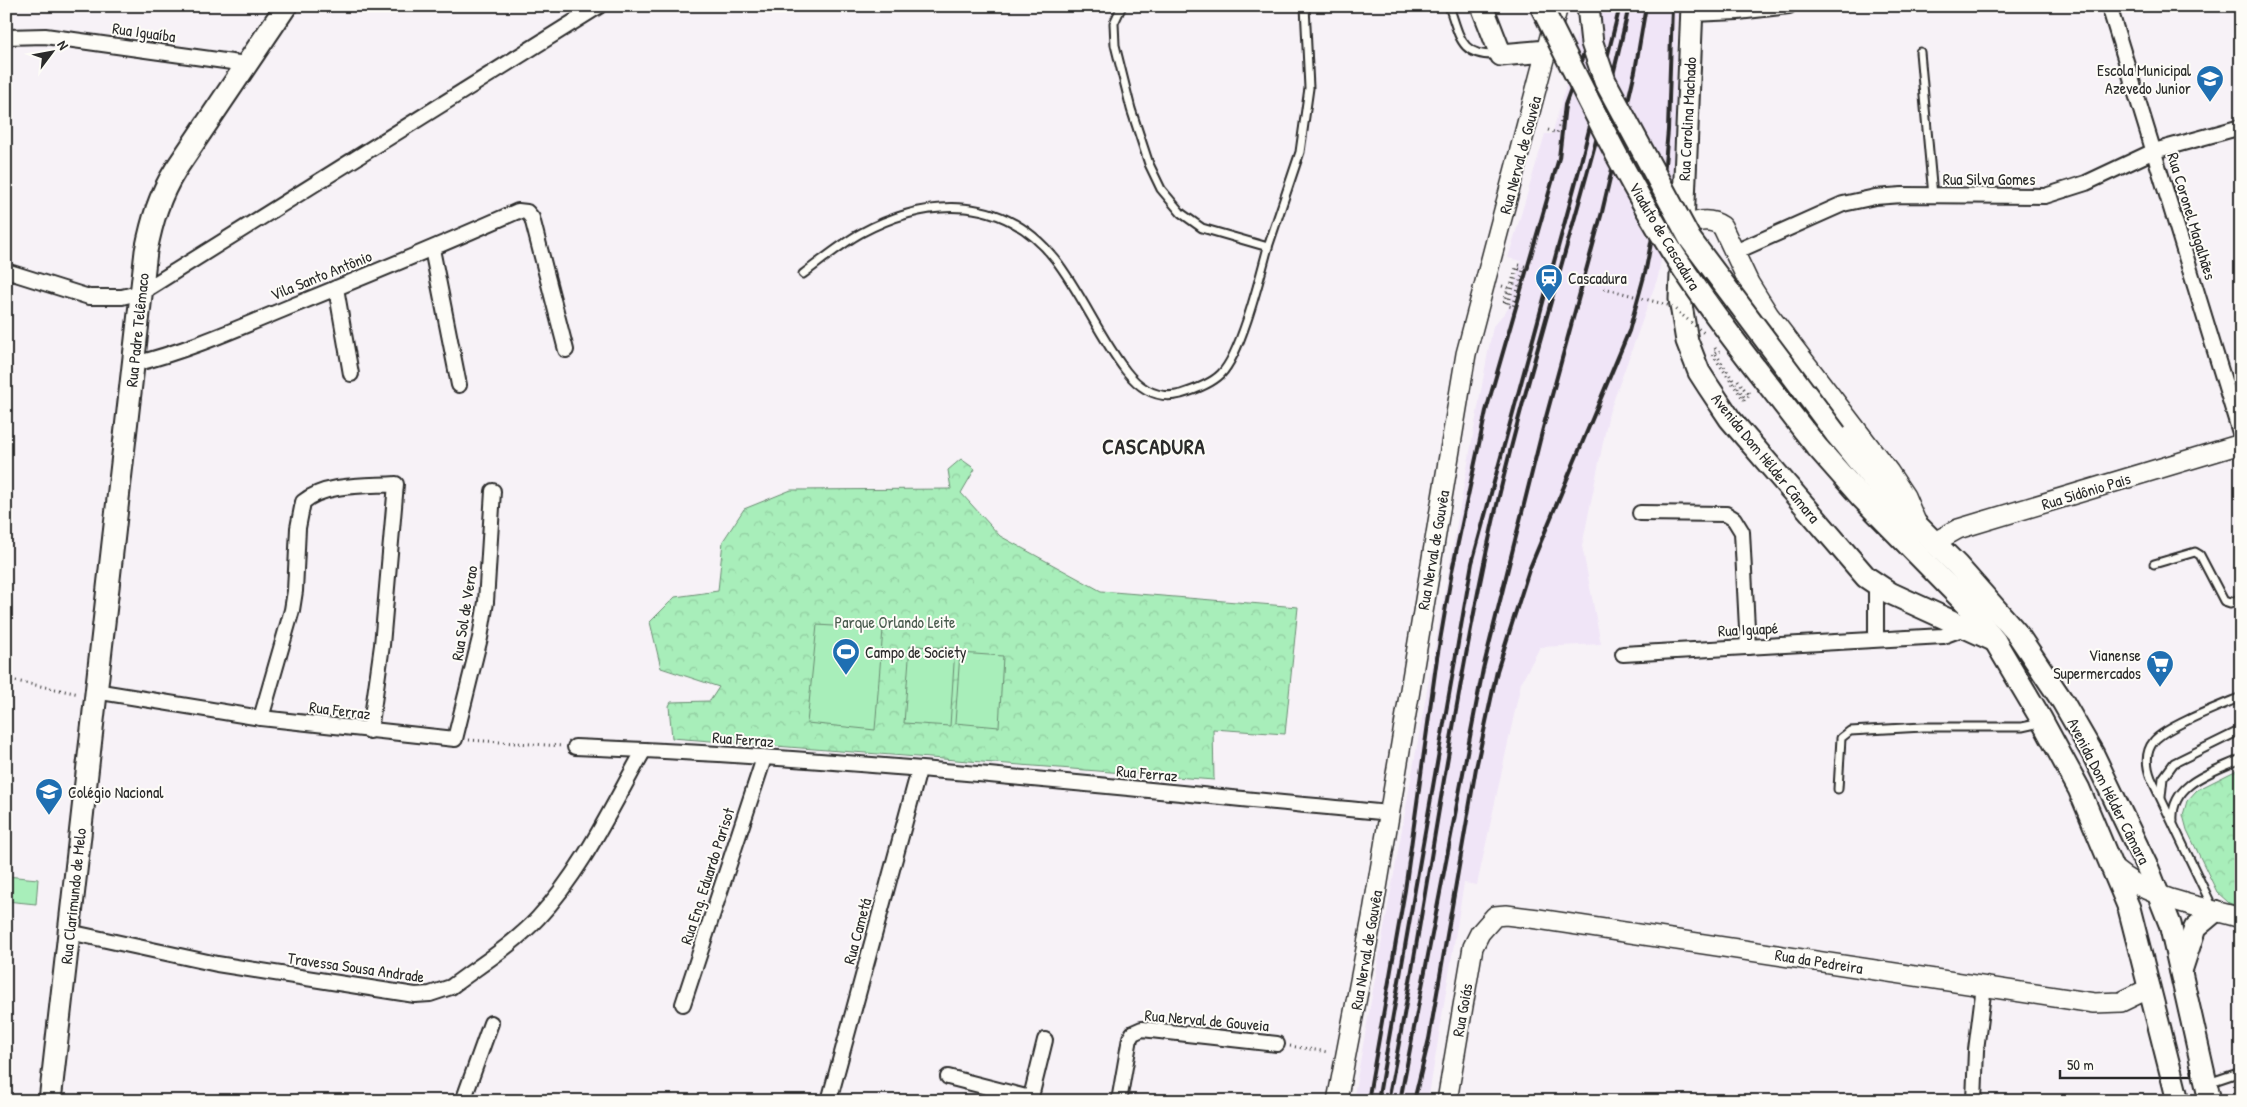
<svg xmlns="http://www.w3.org/2000/svg" width="2247" height="1107" viewBox="0 0 2247 1107" font-family="'Patrick Hand',sans-serif">
<style>
.built{fill:#f0e5f7}
.park{fill:url(#park-crowns);stroke:#6a8c72}
.pitch{fill:#a8eeba;stroke:#6a8c72}
.lines{fill:none;stroke-linecap:round;stroke-linejoin:round}
.lane-casing{stroke:#2b2b2b;stroke-width:11}
.street-casing{stroke:#2b2b2b;stroke-width:18}
.secondary-casing{stroke:#2b2b2b;stroke-width:22}
.primary-casing{stroke:#2b2b2b;stroke-width:25}
.path{stroke:#2b2b2b;stroke-width:3;stroke-dasharray:1 4;stroke-linecap:butt}
.lane{stroke:#fdfcf7;stroke-width:7}
.street{stroke:#fdfcf7;stroke-width:14}
.secondary{stroke:#fdfcf7;stroke-width:19}
.primary{stroke:#fdfcf7;stroke-width:21}
.rail{stroke:#2b2b2b;stroke-width:4}
.primary-bridge-casing{stroke:#2b2b2b;stroke-width:25;stroke-linecap:butt}
.path-bridge{stroke:#2b2b2b;stroke-width:3;stroke-dasharray:1 4;stroke-linecap:butt}
.primary-bridge{stroke:#fdfcf7;stroke-width:21}
.labels{text-anchor:middle;dominant-baseline:central;stroke-width:4;stroke-linejoin:round;paint-order:stroke}
.street-label{font-size:16px;fill:#2b2b2b;stroke:#fdfcf7}
.poi-label{font-size:16px;fill:#2b2b2b;stroke:#fdfcf7;text-anchor:start}
.park-label{font-size:16px;fill:#4a5c4f;stroke:#fdfcf7}
.district-label{font-size:21px;font-weight:bold;letter-spacing:1px;fill:#2b2b2b;stroke:#fdfcf7}
</style>
<defs>
<pattern id="park-crowns" width="20" height="18" patternUnits="userSpaceOnUse" patternTransform="scale(1.25)"><rect width="20" height="18" fill="#a8eeba"/><path d="M2 6a3 3 0 1 1 6 0M12 15a3 3 0 1 1 6 0" fill="none" stroke="#91cca0"/></pattern>
</defs>
<rect width="100%" height="100%" fill="#f7f2f7"/>
<filter id="ink" filterUnits="userSpaceOnUse"><feTurbulence type="fractalNoise" baseFrequency=".02" numOctaves="2"/><feDisplacementMap in="SourceGraphic" scale="10" xChannelSelector="R" yChannelSelector="G"/><feConvolveMatrix kernelMatrix="1 2 1 2 8 2 1 2 1" color-interpolation-filters="sRGB"/></filter>
<g filter="url(#ink)">
<!-- built -->
<path class="built" d="M1583 6H1678L1673 193 1658 277 1609 413 1582 546 1601 644 1540 647 1521 683 1477 885 1464 883 1428 1101H1353L1488 352 1493 326 1508 309 1521 261 1508 258 1545 134H1552L1564 94Z"/>
<!-- park -->
<g class="park">
<path d="M961 459 975 469 961 493 1000 536 1101 591 1298 607 1285 734 1213 729 1214 780 672 738 669 706 671 702 710 701 719 687 661 668 650 622 675 597 718 591 723 541 744 509 791 490 951 489 948 470Z"/>
<path d="M2241 768V908L2229 903 2217 892 2187 830 2183 815 2187 801 2197 790Z"/>
</g>
<!-- pitch -->
<g class="pitch">
<path d="M817 625 883 629 875 730 807 723Z"/>
<path d="M910 646 955 648 950 726 904 723Z"/>
<path d="M960 653 1003 656 999 727 955 723Z"/>
<path d="M6 876 38 879 36 904 6 901Z"/>
</g>
<g class="lines">
<defs>
<g id="lane">
<path d="M1449 6C1460 37 1460 57 1498 55"/>
<path d="M1920 52 1933 196"/>
<path d="M1268 247 1300 152 1309 88 1305 6"/>
<path d="M803 274C822 260 841 244 861 233 930 196 1004 195 1055 259 1082 294 1099 336 1126 371 1140 389 1158 400 1181 394 1194 390 1211 384 1221 374 1241 354 1260 277 1268 247L1202 228 1181 213 1161 189 1149 164 1131 109 1115 45 1114 23 1122 6"/>
<path d="M2154 564 2195 552 2200 555 2224 601 2230 603 2241 598"/>
<path d="M1838 789 1841 738 1850 731 1923 727H2022L2041 723"/>
<path d="M2161 797 2163 778 2174 763 2241 730"/>
<path d="M2173 821C2170 783 2213 772 2241 759"/>
<path d="M2212 906 2151 778C2146 765 2145 752 2154 741 2165 727 2222 705 2241 697"/>
<path d="M2208 1083 2241 1072"/>
</g>
<g id="street">
<path d="M2109 6 2241 436"/>
<path d="M1692 14 1738 12 1789 6"/>
<path d="M6 37 45 36 246 64"/>
<path d="M432 249 459 385"/>
<path d="M1735 252 1843 204 1875 197 1902 195 2045 196 2086 183 2154 151 2241 127"/>
<path d="M6 271 89 297H122L142 292 599 6"/>
<path d="M336 288 351 374"/>
<path d="M134 364C187 351 236 329 287 308 364 277 441 245 518 211L527 212 532 218 566 350"/>
<path d="M1640 513 1726 514 1734 519 1742 532 1748 647"/>
<path d="M1876 639V584"/>
<path d="M1623 654 1943 636 1967 627"/>
<path d="M95 691 261 718 455 739 480 638 486 602 493 491"/>
<path d="M261 718 292 610 295 591 298 528 303 502C326 483 367 486 396 484L382 645 370 731"/>
<path d="M575 747C847 757 1119 788 1390 813"/>
<path d="M69 932 217 964 415 995 430 994 451 987C480 965 513 945 538 918 583 870 612 806 644 750"/>
<path d="M683 1004 764 758"/>
<path d="M948 1077 1030 1098"/>
<path d="M463 1101 491 1023"/>
<path d="M829 1101 919 770"/>
<path d="M1030 1101 1045 1040"/>
<path d="M1119 1101 1130 1038 1133 1033 1142 1029 1277 1044"/>
<path d="M1974 1101 1976 1050 1984 986"/>
</g>
<g id="secondary">
<path d="M1682 231C1692 220 1709 217 1722 226L1749 283 1769 315 1889 472 1905 496 1916 522"/>
<path d="M1933 543 1958 529 2241 444"/>
<path d="M2114 869C2151 900 2196 905 2241 918"/>
<path d="M1337 1101 1372 918 1466 354 1558 6"/>
<path d="M1447 1101 1473 947 1480 933 1495 916 1506 915 1538 919 2094 1003 2121 1002 2150 988"/>
</g>
<g id="primary">
<path d="M1482 6 1501 55 1547 51"/>
<path d="M1692 6 1680 299 1687 341 1699 372 1708 386 1730 419 1866 577 1890 593 1995 641"/>
<path d="M1836 434 1879 487 1957 565 2016 632 2063 702 2093 754 2149 871 2170 924 2210 1101"/>
<path d="M1817 447 1862 498 1970 608 1995 641 2040 717 2079 789 2129 908 2178 1101"/>
<path d="M2181 971 2195 928 2214 912"/>
<path d="M50 1101 146 251C152 221 159 196 176 169L286 6"/>
</g>
</defs>
<!-- lane casing -->
<use href="#lane" class="lane-casing"/>
<!-- street casing -->
<use href="#street" class="street-casing"/>
<!-- secondary casing -->
<use href="#secondary" class="secondary-casing"/>
<!-- primary casing -->
<use href="#primary" class="primary-casing"/>
<!-- path -->
<g class="path">
<path d="M1502 286 1508 288 1504 303 1506 304 1516 268 1519 269"/>
<path d="M1738 380 1747 393"/>
<path d="M1744 400 1750 395 1747 391"/>
<path d="M6 679 79 694"/>
<path d="M469 740 562 746"/>
<path d="M1290 1046 1328 1052"/>
</g>
<!-- lane -->
<use href="#lane" class="lane"/>
<!-- street -->
<use href="#street" class="street"/>
<!-- secondary -->
<use href="#secondary" class="secondary"/>
<!-- primary -->
<use href="#primary" class="primary"/>
<!-- rail -->
<g class="rail">
<path d="M1368 1101 1405 890 1437 658 1452 571 1486 411 1559 158 1565 105 1601 6"/>
<path d="M1378 1101 1472 563 1579 170 1620 6"/>
<path d="M1388 1101C1423 924 1446 745 1483 568 1522 378 1588 195 1629 6"/>
<path d="M1400 1101 1483 669 1543 428 1602 212 1635 71 1646 6"/>
<path d="M1414 1101 1429 1039 1476 768 1497 671 1529 570 1629 331 1646 269 1664 175 1668 130 1672 6"/>
</g>
<defs>
<g id="primary-bridge">
<path d="M1541 6C1583 88 1622 172 1671 250 1715 319 1767 383 1817 447"/>
<path d="M1588 6 1592 43 1605 81 1690 239 1836 434"/>
</g>
</defs>
<!-- primary-bridge casing -->
<use href="#primary-bridge" class="primary-bridge-casing"/>
<!-- path-bridge -->
<g class="path-bridge">
<path d="M1548 130 1557 133 1567 103"/>
<path d="M1519 269 1523 270 1513 307 1508 306 1519 265 1533 268"/>
<path d="M1604 288 1671 306 1704 333"/>
<path d="M1715 348 1717 351 1712 354 1744 400"/>
<path d="M1720 351 1716 354 1744 397"/>
</g>
<!-- primary-bridge -->
<use href="#primary-bridge" class="primary-bridge"/>
</g>
</g>
<!-- icons -->
<defs>
<symbol id="school-pin" viewBox="-11 -11 22 30"><path d="M0 17L-7.5 6A9.5 9.5 0 1 1 7.5 6Z" fill="#1f6fb2" stroke="#fdfcf7"/><path d="M0-5L7-2L0 1L-7-2ZM-4 1L0 2.5L4 1V4Q0 6-4 4Z" fill="#fff"/></symbol>
<symbol id="station-pin" viewBox="-11 -11 22 30"><path d="M0 17L-7.5 6A9.5 9.5 0 1 1 7.5 6Z" fill="#1f6fb2" stroke="#fdfcf7"/><path d="M-3-6H3Q5-6 5-4V2Q5 4 3 4L4.5 6H3L1.5 4h-3L-3 6H-4.5L-3 4Q-5 4-5 2V-4Q-5-6-3-6ZM-3.5-4v3h7v-3ZM-3.5 1v1.5H-2V1ZM2 1v1.5H3.5V1Z" fill="#fff"/></symbol>
<symbol id="stadium-pin" viewBox="-11 -11 22 30"><path d="M0 17L-7.5 6A9.5 9.5 0 1 1 7.5 6Z" fill="#1f6fb2" stroke="#fdfcf7"/><path d="M0-5a6.5 5 0 1 0 0 10a6.5 5 0 1 0 0-10ZM-3.5-1.8h7v3.6h-7Z" fill="#fff"/></symbol>
<symbol id="supermarket-pin" viewBox="-11 -11 22 30"><path d="M0 17L-7.5 6A9.5 9.5 0 1 1 7.5 6Z" fill="#1f6fb2" stroke="#fdfcf7"/><path d="M-6-5.5h2.5l.6 2H6L4.5 2H-2.5L-4.4-4H-6ZM-1.5 3.2a1.3 1.3 0 1 0 .1 0ZM3 3.2a1.3 1.3 0 1 0 .1 0Z" fill="#fff"/></symbol>
</defs>
<g fill-rule="evenodd">
<use href="#school-pin" x="2194" y="63" width="32" height="43"/>
<use href="#station-pin" x="1533" y="262" width="32" height="43"/>
<use href="#stadium-pin" x="830" y="636" width="32" height="43"/>
<use href="#supermarket-pin" x="2144" y="648" width="32" height="43"/>
<use href="#school-pin" x="33" y="776" width="32" height="43"/>
</g>
<g class="labels">
<!-- street labels -->
<g class="street-label">
<text transform="translate(144 32) rotate(8)">Rua Iguaíba</text>
<text transform="translate(1687 119) rotate(-87)">Rua Carolina Machado</text>
<text transform="translate(1520 155) rotate(-75)">Rua Nerval de Gouvêa</text>
<text x="1989" y="179">Rua Silva Gomes</text>
<text transform="translate(2192 216) rotate(73)">Rua Coronel Magalhães</text>
<text transform="translate(1665 236) rotate(59)">Viaduto de Cascadura</text>
<text transform="translate(321 275) rotate(-22)">Vila Santo Antônio</text>
<text transform="translate(137 330) rotate(-84)">Rua Padre Telêmaco</text>
<text transform="translate(1766 458) rotate(51)">Avenida Dom Hélder Câmara</text>
<text transform="translate(2086 491) rotate(-17)">Rua Sidônio Pais</text>
<text transform="translate(1433 550) rotate(-80)">Rua Nerval de Gouvêa</text>
<text transform="translate(464 613) rotate(-81)">Rua Sol de Verao</text>
<text transform="translate(1748 629) rotate(-3)">Rua Iguapé</text>
<text transform="translate(340 710) rotate(7)">Rua Ferraz</text>
<text transform="translate(743 739) rotate(4)">Rua Ferraz</text>
<text transform="translate(1147 773) rotate(5)">Rua Ferraz</text>
<text transform="translate(2109 791) rotate(63)">Avenida Dom Hélder Câmara</text>
<text transform="translate(707 876) rotate(-72)">Rua Eng. Eduardo Parisot</text>
<text transform="translate(73 896) rotate(-84)">Rua Clarimundo de Melo</text>
<text transform="translate(857 931) rotate(-75)">Rua Cametá</text>
<text transform="translate(1366 950) rotate(-80)">Rua Nerval de Gouvêa</text>
<text transform="translate(1819 961) rotate(9)">Rua da Pedreira</text>
<text transform="translate(356 967) rotate(8)">Travessa Sousa Andrade</text>
<text transform="translate(1462 1010) rotate(-80)">Rua Goiás</text>
<text transform="translate(1207 1020) rotate(5)">Rua Nerval de Gouveia</text>
</g>
<!-- poi labels -->
<g class="poi-label">
<text x="2191" y="70" text-anchor="end">Escola Municipal<tspan x="2191" dy="18">Azevedo Junior</tspan></text>
<text x="1568" y="278">Cascadura</text>
<text x="865" y="652">Campo de Society</text>
<text x="2141" y="655" text-anchor="end">Vianense<tspan x="2141" dy="18">Supermercados</tspan></text>
<text x="68" y="792">Colégio Nacional</text>
</g>
<!-- park labels -->
<g class="park-label">
<text x="895" y="622">Parque Orlando Leite</text>
</g>
<!-- district labels -->
<g class="district-label">
<text x="1154" y="446">CASCADURA</text>
</g>
</g>
<!-- margin -->
<rect width="2247" height="1107" fill="none" stroke="#fdfcf7" stroke-width="25"/>
<rect x="12" y="12" width="2222" height="1082" fill="none" stroke="#2b2b2b" stroke-width="2" filter="url(#ink)"/>
<!-- north arrow -->
<g transform="translate(52 52) rotate(58)" stroke="#fdfcf7" stroke-width="4" paint-order="stroke">
<path d="M0-4L9 19L0 12L-9 19Z" fill="#2b2b2b"/>
<text y="-8" font-size="14" font-weight="bold" text-anchor="middle" fill="#2b2b2b">N</text>
</g>
<!-- scale -->
<path d="M2060 1070v8h129v-8" fill="none" stroke="#2b2b2b" stroke-width="2.5"/>
<text x="2067" y="1070" font-size="15" fill="#2b2b2b" stroke="#fdfcf7" stroke-width="4" paint-order="stroke">50 m</text>
</svg>
